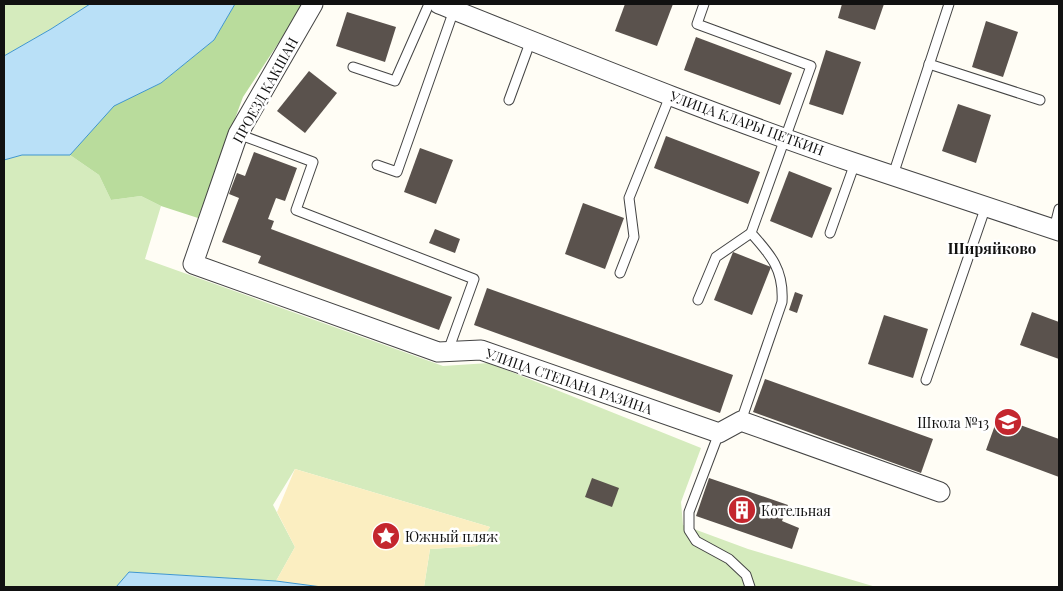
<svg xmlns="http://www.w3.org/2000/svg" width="1063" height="591" viewBox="0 0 1063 591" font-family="'Playfair Display',serif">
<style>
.green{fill:#d5ebbd}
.forest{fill:#b9dc9c}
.sand{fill:#fbeec1}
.water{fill:#b9e0f7;stroke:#3f96cf}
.building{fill:#5a524d}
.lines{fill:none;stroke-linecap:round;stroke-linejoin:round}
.lane-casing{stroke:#444;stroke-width:11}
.street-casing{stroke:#444;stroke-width:21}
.lane{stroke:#fff;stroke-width:9}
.street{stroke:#fff;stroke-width:19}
.labels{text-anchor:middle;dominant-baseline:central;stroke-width:5;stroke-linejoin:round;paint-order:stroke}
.street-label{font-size:14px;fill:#111;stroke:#fff}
.poi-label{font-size:14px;fill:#111;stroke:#fff;text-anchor:start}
.neighbourhood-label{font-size:15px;font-weight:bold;fill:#111;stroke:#fff}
</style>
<rect width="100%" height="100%" fill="#fffdf5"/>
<!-- green -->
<g class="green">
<path d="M4 4H90L51 29 4 56Z"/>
<path d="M22 155H70L99 175 111 200 141 196 161 206 145 259 443 366 489 363 701 448 681 502 683 525 748 549 876 587H424L430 549 477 546 490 527 295 469 273 505 295 547 276 581 129 572 116 587H4V160Z"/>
</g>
<!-- forest -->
<path class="forest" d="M235 4H304L243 97 198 218 161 206 141 196 111 200 99 175 70 155 113 106 161 83 214 40Z"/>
<!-- sand -->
<path class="sand" d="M295 469 490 527 477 546 430 549 424 587H322L276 581 295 547 277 512Z"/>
<!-- water -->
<g class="water">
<path d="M90 4H235L214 40 161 83 114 106 70 155H22L4 160V56L51 29Z"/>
<path d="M129 572 276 581 322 587H116Z"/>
</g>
<!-- building -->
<g class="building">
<path d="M625 4H673L657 46 615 31Z"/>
<path d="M842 4H884L875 30 838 18Z"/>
<path d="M347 12 396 27 385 62 336 46Z"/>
<path d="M986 21 1018 32 1003 77 972 67Z"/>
<path d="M696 37 792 73 780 105 684 70Z"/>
<path d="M826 50 861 62 843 115 809 104Z"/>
<path d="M309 71 337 93 305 133 277 111Z"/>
<path d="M958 104 991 115 976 163 942 151Z"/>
<path d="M666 136 760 172 748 204 654 168Z"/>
<path d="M420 148 453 160 436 204 404 192Z"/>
<path d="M254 152 297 168 285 201 276 198 268 219 274 221 271 229 452 297 439 330 258 263 261 256 222 242 239 198 229 194 237 173 245 176Z"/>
<path d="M789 171 832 188 812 238 770 221Z"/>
<path d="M583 203 624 218 605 269 565 254Z"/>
<path d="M435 229 460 239 455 253 429 243Z"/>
<path d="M733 252 771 267 752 315 714 300Z"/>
<path d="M487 288 733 375 720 413 474 325Z"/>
<path d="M795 292 803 295 797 313 789 310Z"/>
<path d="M1032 312 1059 322V359L1020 345Z"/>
<path d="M884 315 928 329 913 378 868 364Z"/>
<path d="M765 379 933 439 921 473 753 412Z"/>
<path d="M998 417 1059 439V477L986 450Z"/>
<path d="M592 478 619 488 612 507 585 497Z"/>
<path d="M709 478 788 505 782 521 799 528 792 549 696 516Z"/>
</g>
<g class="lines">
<defs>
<g id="lane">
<path d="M704 4 697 24 811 66 751 233C771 255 784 270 782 302L741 421"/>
<path d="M929 64 1040 100"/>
<path d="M353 67 395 81 429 4"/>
<path d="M509 100 531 40"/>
<path d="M238 134 313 162 296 210 474 279 448 351"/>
<path d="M377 165 397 172 454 10"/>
<path d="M893 175 949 4"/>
<path d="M1054 229 1059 209"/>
<path d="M830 233 855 163"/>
<path d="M620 273 634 237 629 198 670 96"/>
<path d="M698 300 716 257 751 233"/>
<path d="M926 380 986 206"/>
<path d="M719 433 689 512V530L696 541 729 559 746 575 750 587"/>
</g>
<g id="street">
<path d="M313 4 238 134 193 264 438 352 481 350 719 433 741 421 940 492"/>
<path d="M439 4C577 59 714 115 855 163 923 186 991 208 1059 231"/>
</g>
</defs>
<!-- lane casing -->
<use href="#lane" class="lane-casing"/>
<!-- street casing -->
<use href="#street" class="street-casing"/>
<!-- lane -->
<use href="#lane" class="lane"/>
<!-- street -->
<use href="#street" class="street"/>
</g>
<!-- icons -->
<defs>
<symbol id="school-disc" viewBox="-11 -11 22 22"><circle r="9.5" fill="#c4262e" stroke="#fff"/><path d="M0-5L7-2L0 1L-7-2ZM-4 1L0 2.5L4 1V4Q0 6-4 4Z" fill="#fff"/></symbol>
<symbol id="building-disc" viewBox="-11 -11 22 22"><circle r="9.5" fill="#c4262e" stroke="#fff"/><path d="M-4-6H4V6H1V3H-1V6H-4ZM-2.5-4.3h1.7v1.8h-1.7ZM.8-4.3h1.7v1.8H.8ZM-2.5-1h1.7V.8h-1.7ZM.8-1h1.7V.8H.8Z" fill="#fff"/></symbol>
<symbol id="sight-disc" viewBox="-11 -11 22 22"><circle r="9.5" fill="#c4262e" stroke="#fff"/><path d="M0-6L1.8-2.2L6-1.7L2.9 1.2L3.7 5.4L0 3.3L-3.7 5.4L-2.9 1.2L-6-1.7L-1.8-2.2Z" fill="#fff"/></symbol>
</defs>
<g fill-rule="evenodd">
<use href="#school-disc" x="992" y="406" width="32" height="32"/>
<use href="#building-disc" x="726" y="494" width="32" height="32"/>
<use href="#sight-disc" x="370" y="520" width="32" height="32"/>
</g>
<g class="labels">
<!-- street labels -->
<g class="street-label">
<text transform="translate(265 90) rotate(-61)">ПРОЕЗД КАКШАН</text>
<text transform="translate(747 123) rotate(20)">УЛИЦА КЛАРЫ ЦЕТКИН</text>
<text transform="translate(569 381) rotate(19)">УЛИЦА СТЕПАНА РАЗИНА</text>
</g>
<!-- poi labels -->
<g class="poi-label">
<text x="989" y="422" text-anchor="end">Школа №13</text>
<text x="761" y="510">Котельная</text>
<text x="405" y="536">Южный пляж</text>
</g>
<!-- neighbourhood labels -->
<g class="neighbourhood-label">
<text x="992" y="248">Ширяйково</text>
</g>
</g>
<!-- border -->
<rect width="1063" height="591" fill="none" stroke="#111111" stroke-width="10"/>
</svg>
